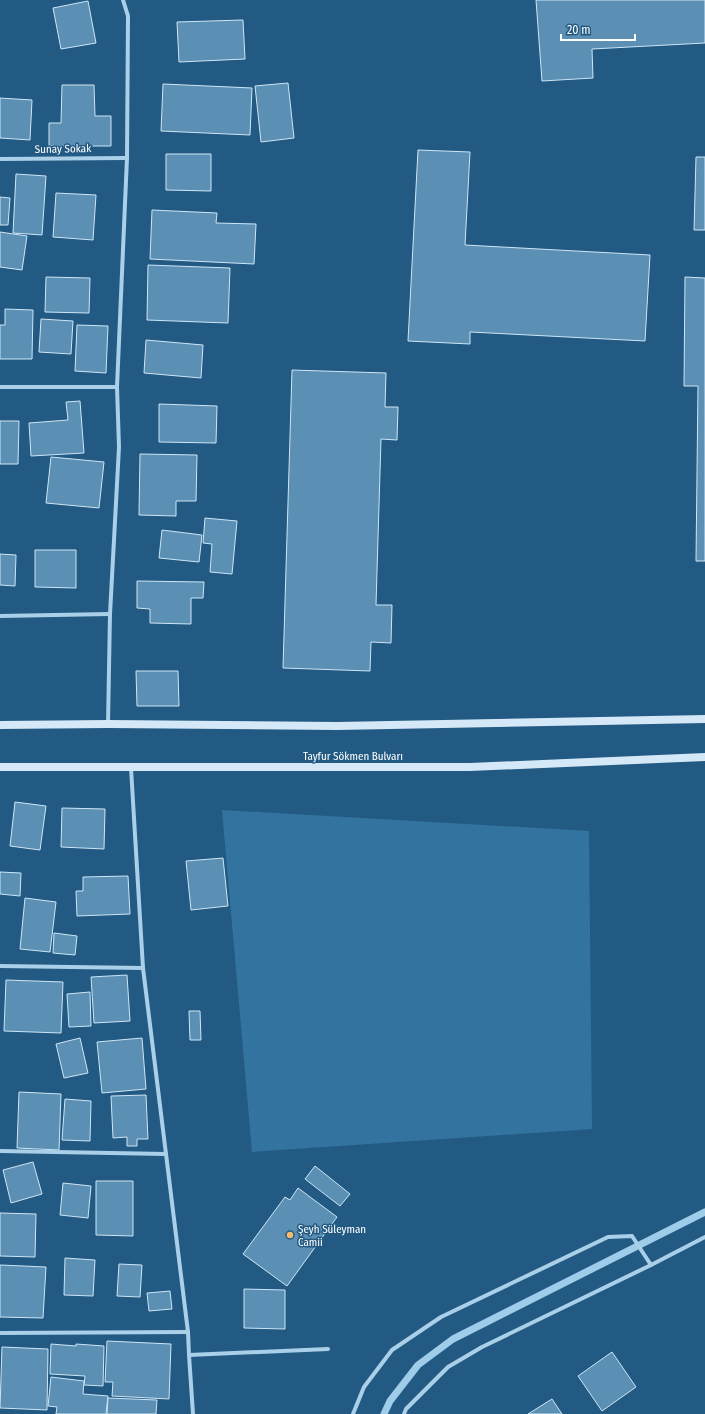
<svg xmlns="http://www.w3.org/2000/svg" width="705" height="1414" viewBox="0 0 705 1414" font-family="'Fira Sans Condensed',sans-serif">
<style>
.green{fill:#33739f}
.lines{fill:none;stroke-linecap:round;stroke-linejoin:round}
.stream{stroke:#9ecce9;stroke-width:7}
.building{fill:#5b8fb3;stroke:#cee6f6}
.minor{stroke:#aacfe8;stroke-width:4}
.secondary{stroke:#d5e8f7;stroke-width:8}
.poi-dot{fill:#f4ba6d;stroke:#225a83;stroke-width:1.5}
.labels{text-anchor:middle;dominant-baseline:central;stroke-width:3;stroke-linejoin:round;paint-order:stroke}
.street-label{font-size:11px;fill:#fff;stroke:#225a83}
.poi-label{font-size:11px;fill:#fff;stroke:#225a83;text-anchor:start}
</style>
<rect width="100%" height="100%" fill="#225a83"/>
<!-- green -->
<path class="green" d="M222 810 589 831 592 1129 252 1152Z"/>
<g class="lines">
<!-- stream -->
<path class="stream" d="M384 1414 390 1401 418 1365 453 1339 705 1212"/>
</g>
<!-- building -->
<g class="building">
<path d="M536 0H705V43L592 49 593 78 542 81Z"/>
<path d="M88 1 96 43 61 49 53 8Z"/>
<path d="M243 20 245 59 179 62 177 22Z"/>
<path d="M288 83 294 138 261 142 255 86Z"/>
<path d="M163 84 252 88 250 135 161 131Z"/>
<path d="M62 85H94L95 116H111V146H49V123H61Z"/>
<path d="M0 98 32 100 30 140 0 138Z"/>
<path d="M418 150 470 152 465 245 650 255 645 341 470 332V344L408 341Z"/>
<path d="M166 154H211V191L166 190Z"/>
<path d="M696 157H705V230H694Z"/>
<path d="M16 174 46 176 42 235 13 233Z"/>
<path d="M56 193 96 195 93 240 53 237Z"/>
<path d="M0 197 10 198 8 225H0Z"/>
<path d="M152 210 217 213 216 223 256 224 254 264 150 259Z"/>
<path d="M0 232 27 236 22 270 0 267Z"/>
<path d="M148 265 230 268 228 323 147 320Z"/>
<path d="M46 277 90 278 89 313 45 312Z"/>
<path d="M685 277 705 278V561H696L698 386H684Z"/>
<path d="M5 309 33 310 32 359H0V325H5Z"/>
<path d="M41 319 73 321 71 354 39 352Z"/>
<path d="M77 325 108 326 106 373 75 371Z"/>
<path d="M146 340 203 345 201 378 144 373Z"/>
<path d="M292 370 386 373 385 407H398L397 440 381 439 376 605H392L391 643 371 642 370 671 283 668Z"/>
<path d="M80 401 84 453 31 456 29 423 68 420 66 402Z"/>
<path d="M159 404 217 406 216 443 159 442Z"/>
<path d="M0 421H19L18 464H0Z"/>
<path d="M140 454 197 455 196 501H176V516L139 515Z"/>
<path d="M51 457 104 462 99 508 46 503Z"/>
<path d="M205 518 237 521 232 574 210 572 212 544 203 543Z"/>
<path d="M162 530 202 535 199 562 159 558Z"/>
<path d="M35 550H76V588L35 587Z"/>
<path d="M0 554 16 555 15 586 0 585Z"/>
<path d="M137 581 204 582 203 598H191V624L150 623V609L137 608Z"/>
<path d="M136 671H178L179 706H137Z"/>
<path d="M15 802 46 806 40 850 10 846Z"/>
<path d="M62 808 105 809 104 849 61 847Z"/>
<path d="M223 858 228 906 191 910 186 861Z"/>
<path d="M0 872 21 873 20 896 0 894Z"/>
<path d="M128 876 130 914 77 916 76 891H83V877Z"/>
<path d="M25 898 56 902 50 952 20 949Z"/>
<path d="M54 933 77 936 75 955 53 953Z"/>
<path d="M127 975 130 1021 94 1023 91 977Z"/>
<path d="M6 980 63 982 61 1033 4 1031Z"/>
<path d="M90 992 91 1026 69 1027 67 994Z"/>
<path d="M189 1011H200L201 1040H190Z"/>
<path d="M80 1038 88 1073 64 1078 56 1044Z"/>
<path d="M142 1038 146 1089 102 1093 97 1042Z"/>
<path d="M19 1092 61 1094 59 1150 17 1148Z"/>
<path d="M146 1095 148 1139H137V1146H127V1137L113 1138 111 1096Z"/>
<path d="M65 1099 91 1101 90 1141 62 1140Z"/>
<path d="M33 1162 42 1194 11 1203 3 1170Z"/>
<path d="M315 1166 350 1194 340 1206 305 1179Z"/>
<path d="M96 1181H133V1236L96 1235Z"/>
<path d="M63 1183 91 1186 88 1218 60 1215Z"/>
<path d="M298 1188 337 1217 287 1286 243 1254 285 1197 290 1200Z"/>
<path d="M0 1213 36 1214 35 1257 0 1256Z"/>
<path d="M65 1258 95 1260 93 1296 64 1295Z"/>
<path d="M119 1264 142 1265 140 1297 117 1296Z"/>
<path d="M0 1265 46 1267 43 1318 0 1317Z"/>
<path d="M244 1289 285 1290V1329L244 1328Z"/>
<path d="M170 1291 172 1309 149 1311 147 1293Z"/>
<path d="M107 1341 171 1344 169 1399 112 1396 113 1382H105Z"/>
<path d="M51 1344 76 1346V1344L104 1346 103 1386 84 1385 85 1376 50 1374Z"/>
<path d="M2 1347 48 1349 47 1410 0 1408Z"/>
<path d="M612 1352 636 1387 602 1411 578 1376Z"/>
<path d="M51 1377 84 1381 83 1394 108 1396 106 1414H56L57 1407 48 1406Z"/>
<path d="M108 1398 157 1400 156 1414H107Z"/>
<path d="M552 1399 562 1414H528Z"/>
</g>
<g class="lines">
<!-- minor -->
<g class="minor">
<path d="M0 159 127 158"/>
<path d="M0 387H117"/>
<path d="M0 616 110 614"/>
<path d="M108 724 110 614 119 447 117 387 127 158 128 16 123 0"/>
<path d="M131 768 143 968 188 1332 189 1355 193 1414"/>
<path d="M0 966 143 968"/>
<path d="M0 1151 166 1154"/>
<path d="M0 1333 188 1332"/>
<path d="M189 1355 328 1349"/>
<path d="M353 1414 364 1387 392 1350 441 1317 608 1237 632 1236 651 1265"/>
<path d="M404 1414 406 1409 448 1367 482 1347 651 1265 705 1237"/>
</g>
<!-- secondary -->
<g class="secondary">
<path d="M0 725 108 724 337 726 705 719"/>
<path d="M0 767H470L705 757"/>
</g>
</g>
<!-- markers -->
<circle class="poi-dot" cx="290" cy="1235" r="4"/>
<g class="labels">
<!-- street labels -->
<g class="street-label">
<text transform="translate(63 149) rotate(-1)">Sunay Sokak</text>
<text x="353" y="756">Tayfur Sökmen Bulvarı</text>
</g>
<!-- poi labels -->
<g class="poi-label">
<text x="298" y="1229">Şeyh Süleyman<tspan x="298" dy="13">Camii</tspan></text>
</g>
</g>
<!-- scale -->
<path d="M561 34v6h74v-6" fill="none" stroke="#ffffff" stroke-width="2"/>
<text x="567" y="34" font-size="12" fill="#ffffff" stroke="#225a83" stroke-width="3" paint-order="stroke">20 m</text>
</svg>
